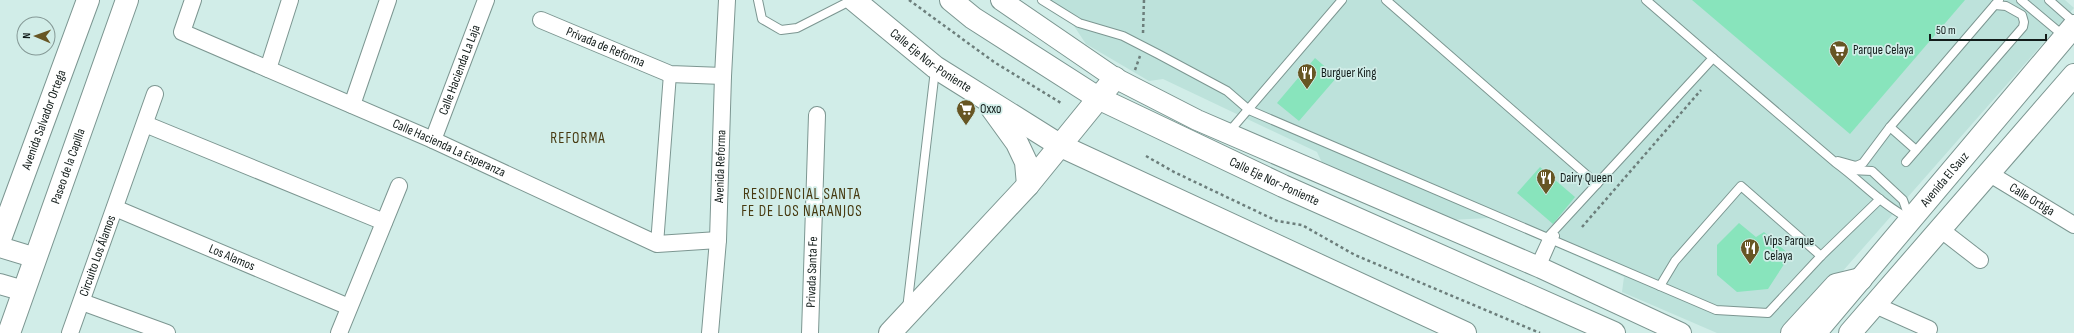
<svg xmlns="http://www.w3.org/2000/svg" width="2074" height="333" viewBox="0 0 2074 333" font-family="'Sofia Sans Condensed',sans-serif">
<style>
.built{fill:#bde2db}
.building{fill:#88e4bc}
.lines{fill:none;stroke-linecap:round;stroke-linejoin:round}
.service-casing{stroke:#7c9691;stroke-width:10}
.pedestrian-casing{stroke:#7c9691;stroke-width:14}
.minor-casing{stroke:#7c9691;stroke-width:18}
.tertiary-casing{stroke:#7c9691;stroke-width:22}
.secondary-casing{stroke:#7c9691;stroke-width:24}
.primary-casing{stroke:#7c9691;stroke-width:24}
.path{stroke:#6c7e7b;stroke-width:2.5;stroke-dasharray:3 3;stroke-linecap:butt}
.service{stroke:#fff;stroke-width:8}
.pedestrian{stroke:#fff;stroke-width:12}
.minor{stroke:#fff;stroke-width:16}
.tertiary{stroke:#fff;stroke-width:20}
.secondary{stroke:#fff;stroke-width:22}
.primary{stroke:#fff;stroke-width:22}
.labels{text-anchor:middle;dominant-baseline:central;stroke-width:3.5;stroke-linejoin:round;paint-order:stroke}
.street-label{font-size:13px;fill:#121c1a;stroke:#d1ede8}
.poi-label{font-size:13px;fill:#121c1a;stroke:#d1ede8;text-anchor:start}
.quarter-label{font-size:15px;letter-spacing:1px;fill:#473a11;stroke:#d1ede8}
</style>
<rect width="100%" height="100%" fill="#d1ede8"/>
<!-- built -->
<path class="built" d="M1036 0H2065L2074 8 1798 322 1782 333H1717L1622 292 1624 277 1490 218 1450 220 1324 167 1317 152 1163 79 1149 81 1086 44 1072 23Z"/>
<!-- building -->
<g class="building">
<path d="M1692 0H1965L1850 134Z"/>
<path d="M1315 58 1337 77 1299 121 1277 103Z"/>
<path d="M1540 167 1575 197 1553 224 1517 193Z"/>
<path d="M1739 223 1756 237 1764 232 1790 255 1768 289 1737 292 1717 275V245Z"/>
</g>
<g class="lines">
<defs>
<g id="service">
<path d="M758 0 762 19 781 30 797 28 852 0"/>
<path d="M1042 0 1079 23 1123 36 1158 54 1227 91 1249 110 1716 310 1768 313 1821 256 1880 199"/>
<path d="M1386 0 1597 184"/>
<path d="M2021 0 2065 37"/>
<path d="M2049 0 2074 22"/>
<path d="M1713 58 1836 163C1861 181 1882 205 1910 219"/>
<path d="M1890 127 1916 150"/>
<path d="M1228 133 1342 0"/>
<path d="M1838 161 1856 166 1863 163 1890 127 1999 0"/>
<path d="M1906 162 2023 27 2024 22 2022 15 2006 6 1995 5"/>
<path d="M1850 170 1872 171 1903 200 1909 217"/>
<path d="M1535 265 1548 237 1713 58 1646 0"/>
<path d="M1541 268 1555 236"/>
<path d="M1660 286 1675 261 1741 186 1821 256"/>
<path d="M907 309 935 70"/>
</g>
<path id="pedestrian" d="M657 244 670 74"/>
<g id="minor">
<path id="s1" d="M193 0 182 32 433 140 657 244 718 240"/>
<path id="s2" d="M541 20 670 74 723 76"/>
<path d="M268 69 290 0"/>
<path d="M352 105 388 0"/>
<path d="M145 124 384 222"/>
<path id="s3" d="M433 140 486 0"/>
<path id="s4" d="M1990 174 2074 225"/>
<path id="s5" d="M115 208 349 307"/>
<path d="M1940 229 1980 260"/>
<path d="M82 302 167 333"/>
<path d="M1875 305 1929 329"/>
<path id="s6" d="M70 333 155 94"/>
<path d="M339 333 399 186"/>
<path id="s7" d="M710 333 718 240 723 76 727 0"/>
<path id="s8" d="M810 333 817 115"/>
</g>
<g id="tertiary">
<path d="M1001 0 1115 78 1197 120 1541 268 1681 333"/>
<path d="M0 247 36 258"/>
<path d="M0 284 24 291"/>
</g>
<g id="secondary">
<path id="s9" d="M0 239 88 0"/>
<path id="s10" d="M9 333 127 0"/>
<path d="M890 333 1028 185 1115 78"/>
<path d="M1792 333 1836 285 1861 279"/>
</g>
<g id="primary">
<path id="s11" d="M854 0 935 67 1061 146 1465 333"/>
<path id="s12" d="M951 0 973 18 1098 98 1283 186 1614 333"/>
<path d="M991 107 1017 143 1026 162 1028 185"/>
<path id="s13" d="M1815 333 2074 26"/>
<path d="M1850 333 2074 75"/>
</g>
</defs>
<!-- service casing -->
<use href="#service" class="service-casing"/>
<!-- pedestrian casing -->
<use href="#pedestrian" class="pedestrian-casing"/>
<!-- minor casing -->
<use href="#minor" class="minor-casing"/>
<!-- tertiary casing -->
<use href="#tertiary" class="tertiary-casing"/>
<!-- secondary casing -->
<use href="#secondary" class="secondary-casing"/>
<!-- primary casing -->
<use href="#primary" class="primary-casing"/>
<!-- path -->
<g class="path">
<path d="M909 0 994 62 1061 103"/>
<path d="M1143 33 1144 0"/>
<path d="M1135 70 1140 56"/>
<path d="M1146 156 1174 172 1277 221 1302 225 1355 255 1540 333"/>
<path d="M1582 227 1701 90"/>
</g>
<!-- service -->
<use href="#service" class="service"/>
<!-- pedestrian -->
<use href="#pedestrian" class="pedestrian"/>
<!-- minor -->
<use href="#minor" class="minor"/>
<!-- tertiary -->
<use href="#tertiary" class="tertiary"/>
<!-- secondary -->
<use href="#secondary" class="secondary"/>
<!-- primary -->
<use href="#primary" class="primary"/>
</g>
<!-- icons -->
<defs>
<symbol id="supermarket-pin" viewBox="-11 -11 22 30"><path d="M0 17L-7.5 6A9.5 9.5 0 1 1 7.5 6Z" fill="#675624" stroke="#d1ede8"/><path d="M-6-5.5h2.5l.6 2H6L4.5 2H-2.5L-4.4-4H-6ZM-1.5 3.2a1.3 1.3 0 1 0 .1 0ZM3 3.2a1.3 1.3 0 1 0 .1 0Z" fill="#fff"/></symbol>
<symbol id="restaurant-pin" viewBox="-11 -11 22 30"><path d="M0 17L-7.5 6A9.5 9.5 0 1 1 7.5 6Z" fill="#675624" stroke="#d1ede8"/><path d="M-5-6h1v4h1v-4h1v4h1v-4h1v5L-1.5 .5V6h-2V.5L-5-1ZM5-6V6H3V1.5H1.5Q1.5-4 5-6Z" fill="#fff"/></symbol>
</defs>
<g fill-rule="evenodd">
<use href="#supermarket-pin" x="1828" y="39" width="22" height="30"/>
<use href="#restaurant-pin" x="1296" y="62" width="22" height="30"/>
<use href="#supermarket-pin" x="955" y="98" width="22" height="30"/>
<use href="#restaurant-pin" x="1535" y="167" width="22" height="30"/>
<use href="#restaurant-pin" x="1739" y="237" width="22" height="30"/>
</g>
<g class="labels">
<!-- street labels -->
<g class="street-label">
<text stroke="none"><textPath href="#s2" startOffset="70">Privada de Reforma</textPath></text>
<text stroke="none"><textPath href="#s11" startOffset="98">Calle Eje Nor-Poniente</textPath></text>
<text stroke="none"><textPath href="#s3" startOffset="75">Calle Hacienda La Laja</textPath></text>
<text stroke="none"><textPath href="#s9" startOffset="127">Avenida Salvador Ortega</textPath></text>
<text stroke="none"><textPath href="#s1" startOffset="325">Calle Hacienda La Esperanza</textPath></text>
<text stroke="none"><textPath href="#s10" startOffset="177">Paseo de la Capilla</textPath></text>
<text stroke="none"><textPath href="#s7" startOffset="167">Avenida Reforma</textPath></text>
<text stroke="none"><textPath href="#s13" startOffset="201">Avenida El Sauz</textPath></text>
<text stroke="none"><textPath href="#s12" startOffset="372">Calle Eje Nor-Poniente</textPath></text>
<text stroke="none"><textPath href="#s4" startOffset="49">Calle Ortiga</textPath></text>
<text stroke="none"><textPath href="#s6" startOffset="82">Circuito Los Álamos</textPath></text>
<text stroke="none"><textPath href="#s5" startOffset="127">Los Alamos</textPath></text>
<text stroke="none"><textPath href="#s8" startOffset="61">Privada Santa Fe</textPath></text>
</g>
<!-- poi labels -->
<g class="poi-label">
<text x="1853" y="50">Parque Celaya</text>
<text x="1321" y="73">Burguer King</text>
<text x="980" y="109">Oxxo</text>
<text x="1560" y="178">Dairy Queen</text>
<text x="1764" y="241">Vips Parque<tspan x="1764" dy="15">Celaya</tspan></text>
</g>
<!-- quarter labels -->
<g class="quarter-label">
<text x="578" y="138">REFORMA</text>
<text x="802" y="194">RESIDENCIAL SANTA<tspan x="802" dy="17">FE DE LOS NARANJOS</tspan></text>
</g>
</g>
<!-- north arrow -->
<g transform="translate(36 36) rotate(272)"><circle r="19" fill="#d1ede8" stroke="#859996"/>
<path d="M0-3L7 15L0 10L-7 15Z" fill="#675624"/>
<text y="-6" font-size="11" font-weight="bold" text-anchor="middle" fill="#121c1a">N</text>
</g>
<!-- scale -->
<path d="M1930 34v6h116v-6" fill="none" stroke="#121c1a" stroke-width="2"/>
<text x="1936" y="34" font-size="12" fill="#121c1a" stroke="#d1ede8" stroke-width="3" paint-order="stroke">50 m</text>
</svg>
